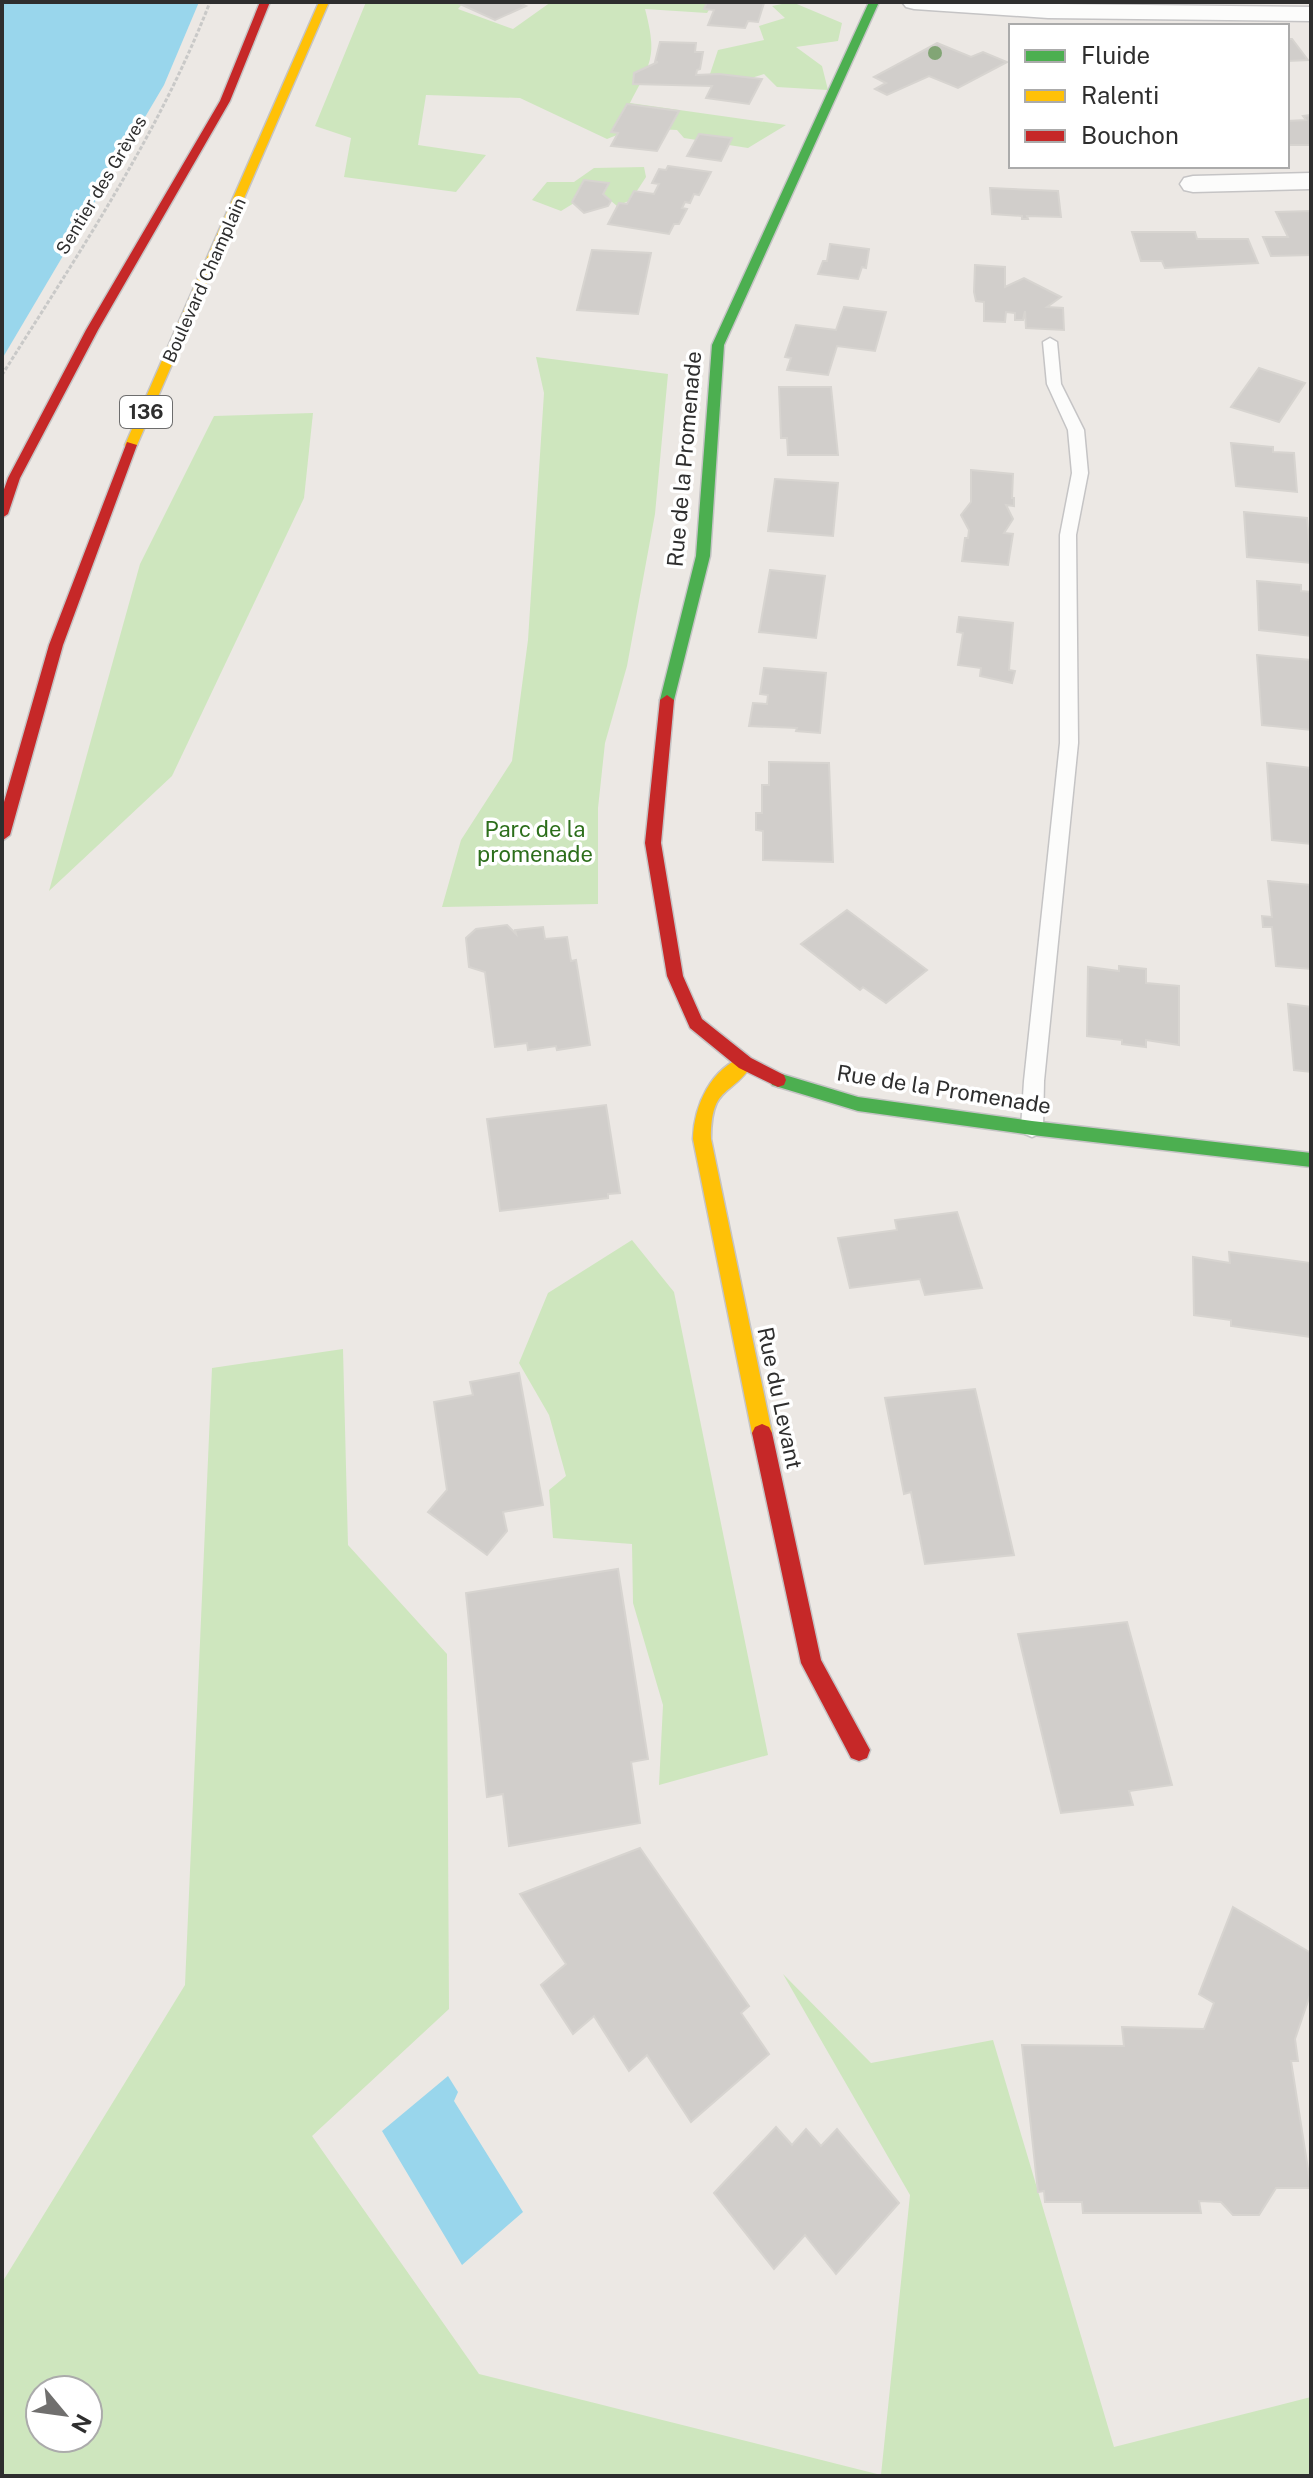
<svg xmlns="http://www.w3.org/2000/svg" width="1313" height="2478" viewBox="0 0 1313 2478" font-family="'Public Sans',sans-serif">
<style>
.green{fill:#cee6be;fill-rule:evenodd}
.water{fill:#99d6ec}
.building{fill:#d1cecb;stroke:#d7d4d0;stroke-width:2}
.lines{fill:none;stroke-linecap:round;stroke-linejoin:round}
.lane-casing{stroke:#c5c4c5;stroke-width:3}
.street-casing{stroke:#c5c4c5;stroke-width:3}
.fast-casing{stroke:#c5c4c5;stroke-width:3}
.slow-casing{stroke:#c5c4c5;stroke-width:3}
.jam-casing{stroke:#c5c4c5;stroke-width:3}
.path{stroke:#c9c9c8;stroke-width:3;stroke-dasharray:4 2;stroke-linecap:butt}
.lane{fill:#fcfcfb;fill-rule:evenodd}
.street{fill:#fcfcfb;fill-rule:evenodd}
.fast{fill:#4caf50;fill-rule:evenodd}
.slow{fill:#ffc107;fill-rule:evenodd}
.jam{fill:#c62828;fill-rule:evenodd}
.tree{fill:#82a575}
.labels{text-anchor:middle;dominant-baseline:central;stroke-width:7;stroke-linejoin:round;paint-order:stroke}
.far-street-label{font-size:18px;fill:#2e2e2e;stroke:#fff}
.shield{fill:#fff;stroke:#6d6d6d;stroke-width:2}
.shield-label{font-size:20px;font-weight:bold;fill:#2e2e2e}
.street-label{font-size:22px;fill:#2e2e2e;stroke:#fff}
.park-label{font-size:22px;fill:#2c6e1b;stroke:#fff}
</style>
<rect width="100%" height="100%" fill="#ece8e4"/>
<!-- green -->
<g class="green">
<path d="M366 2H464L458 9 513 29 551 2H714L707 13 645 9C657 55 652 62 630 103L786 125 748 148 684 138 677 130 621 127 617 135 607 139 520 98 426 95 418 145 486 155 456 192 344 177 351 138 315 126Z"/>
<path d="M792 2 842 23 838 41 796 47 822 66 828 90 777 87 764 74 739 82 709 77 718 50 764 40 759 26 785 18 772 6Z"/>
<path d="M644 167 646 177 631 200 617 206 597 189 561 211 532 200 547 182H574L594 168Z"/>
<path d="M536 357 668 374 655 514 627 666 605 743 598 808V904L442 907 461 840 512 761 528 640 544 393Z"/>
<path d="M313 413 304 498 172 776 49 891 140 564 214 416Z"/>
<path d="M632 1240 674 1292 768 1755 659 1785 663 1705 633 1603 632 1544 553 1538 549 1490 566 1476 549 1415 519 1363 548 1293Z"/>
<path d="M343 1349 348 1545 447 1654 449 2009 312 2136 479 2374 881 2475 910 2195 783 1974 871 2063 993 2040 1114 2447 1311 2397V2476H2L3 2281 185 1985 212 1368ZM40 2390H88V2438H40Z"/>
</g>
<!-- water -->
<g class="water">
<path d="M2 2H199L164 85 2 359Z"/>
<path d="M448 2076 458 2092 454 2101 523 2212 462 2265 382 2131Z"/>
</g>
<!-- building -->
<g class="building">
<path d="M465 2H517L526 6 495 20 460 4Z"/>
<path d="M707 2H755L764 3 758 22 748 21 745 28 708 25 714 10 704 9Z"/>
<path d="M1287 39H1292L1308 60 1288 61Z"/>
<path d="M660 42 696 43 695 52H703L700 69 697 70 696 75 719 74 762 79 749 104 706 98 712 86 633 84 634 73 658 62H655Z"/>
<path d="M937 43 971 57 983 52 1007 62 958 88 929 76 887 95 875 89 886 83 874 77Z"/>
<path d="M627 104 679 111 657 151 611 146 618 133 611 132Z"/>
<path d="M1311 115V145H1287V121L1306 120 1303 116Z"/>
<path d="M699 134 732 138 721 161 687 156Z"/>
<path d="M668 166 711 172 699 195 694 194 690 203 685 202 682 208 687 209 679 224H674L669 234 608 224 619 203 627 204 634 191 654 194 659 184 652 183 659 169 666 170Z"/>
<path d="M584 180 609 183 603 194 611 201 608 206 584 213 572 202Z"/>
<path d="M990 188 1058 191 1061 217 1027 216 1028 219H1022V216L992 214Z"/>
<path d="M1311 211V255L1271 256 1263 237H1288L1276 212Z"/>
<path d="M1132 232H1195L1197 239H1248L1258 263 1165 268 1162 261H1141Z"/>
<path d="M830 244 869 249 866 268 862 267 858 279 818 274 823 261H827Z"/>
<path d="M592 250 651 253 638 314 577 310Z"/>
<path d="M975 265 1005 267V287L1024 278 1061 297 1047 307 1063 308 1064 330 1026 328 1025 311 1023 320H1015V313L1006 312 1005 322 984 321V302L976 301 974 292Z"/>
<path d="M844 307 886 312 875 351 837 346 828 375 787 370 791 358 785 357 796 325 836 330Z"/>
<path d="M1259 368 1305 383 1279 422 1231 407Z"/>
<path d="M779 387H831L838 455H788L787 438H781Z"/>
<path d="M1231 443 1273 447V452L1294 453 1297 492 1236 486Z"/>
<path d="M971 470 1013 474 1012 498H1014V506L1006 505 1013 519 1004 533 1013 534 1008 565 962 561 965 538H968L969 530 961 515 971 502Z"/>
<path d="M775 479 838 483 833 536 768 531Z"/>
<path d="M1244 512 1307 518 1311 563 1247 557Z"/>
<path d="M770 570 825 576 816 638 759 632Z"/>
<path d="M1257 581 1301 585V591L1311 592V636L1259 630Z"/>
<path d="M959 617 1013 623 1009 670 1015 671 1012 683 980 676 981 668 958 665 963 633 957 632Z"/>
<path d="M1257 655 1311 660V730L1262 725Z"/>
<path d="M764 668 826 673 820 733 796 731 797 728 749 726 753 703 767 704 768 695 760 694Z"/>
<path d="M769 762 829 763 833 862 763 860V831L756 830V813H762V785H769Z"/>
<path d="M1267 763 1311 768V844L1272 840Z"/>
<path d="M1268 881 1311 885V969L1276 966 1272 927H1263L1262 916 1272 917Z"/>
<path d="M847 910 927 970 886 1003 863 987 860 990 801 944Z"/>
<path d="M507 925 516 934 515 930 543 927 545 939 567 937 571 961 576 960 590 1045 557 1050 556 1046 528 1050 527 1043 495 1047 485 972 469 967 466 938 476 929Z"/>
<path d="M1119 966 1146 969V983L1179 986V1045L1146 1040V1047L1122 1044V1040L1087 1036 1088 967 1119 971Z"/>
<path d="M1288 1004 1311 1007V1072L1294 1070Z"/>
<path d="M606 1105 620 1193 608 1194V1198L500 1211 487 1119Z"/>
<path d="M957 1212 982 1288 925 1295 920 1279 850 1288 838 1238 897 1230 895 1220Z"/>
<path d="M1229 1252 1311 1263V1337L1231 1326V1320L1194 1315 1193 1257 1230 1263Z"/>
<path d="M519 1373 543 1505 503 1512 507 1531 487 1555 428 1512 447 1490 434 1402 473 1395 470 1382Z"/>
<path d="M975 1389 1014 1555 925 1564 911 1492 904 1494 885 1398Z"/>
<path d="M618 1569 648 1759 631 1762 640 1823 509 1846 503 1794 487 1797 466 1593Z"/>
<path d="M1127 1622 1172 1785 1129 1791 1133 1805 1061 1813 1018 1634Z"/>
<path d="M640 1848 749 2006 741 2013 769 2054 691 2122 647 2055 629 2071 594 2016 573 2034 541 1985 566 1964 520 1894Z"/>
<path d="M1233 1907 1311 1953V1992L1295 2039 1298 2061H1291L1311 2188H1276L1259 2215H1233L1221 2202 1199 2201 1201 2213H1083L1082 2202H1045L1044 2191 1038 2192 1022 2045 1124 2046 1122 2027 1204 2029 1214 2003 1199 1994Z"/>
<path d="M776 2127 792 2145 806 2129 821 2146 837 2129 899 2203 836 2274 805 2235 774 2269 714 2193Z"/>
</g>
<g class="lines">
<defs>
<path id="lane" d="M1050 338 1057 342 1061 384 1084 430 1088 473 1076 535 1078 743 1044 1081 1043 1128 1039 1134 1032 1137 1025 1134 1021 1128 1024 1081 1060 743V535L1072 473 1068 430 1047 384 1043 342Z"/>
<g id="street">
<path d="M902 2 1311 7V21L1048 18 914 9 906 7Z"/>
<path d="M1311 173V189L1193 192 1184 190 1180 184 1184 178 1193 176Z"/>
</g>
<g id="fast">
<path d="M869 2H879L724 345 710 556 674 700 667 705 662 703 660 700 696 556 712 345Z"/>
<path d="M778 1073 858 1097 1032 1121 1311 1153V1167L1032 1135 858 1111 772 1085 770 1080 772 1075Z"/>
</g>
<g id="slow">
<path d="M319 2H329L137 445 127 448 125 445Z"/>
<path d="M745 1056 753 1063C732 1098 711 1083 711 1139L772 1433 769 1439 762 1442 755 1439 752 1433 693 1139C694 1105 711 1068 745 1056Z"/>
</g>
<g id="jam">
<path d="M260 2H270L230 101 98 330 20 478 8 514 2 518V495L8 478 86 330 220 101Z"/>
<path d="M127 442 137 445 63 645 10 835 2 841V809L49 645Z"/>
<path d="M667 695 674 700 661 843 683 976 702 1019 751 1058 784 1075 786 1080 784 1085 778 1087 739 1068 690 1028 667 976 645 843 660 700Z"/>
<path d="M762 1424 769 1427 772 1433 821 1660 870 1750 867 1758 859 1761 851 1758 801 1663 752 1433 755 1427Z"/>
</g>
</defs>
<!-- lane casing -->
<use href="#lane" class="lane-casing"/>
<!-- street casing -->
<use href="#street" class="street-casing"/>
<!-- fast casing -->
<use href="#fast" class="fast-casing"/>
<!-- slow casing -->
<use href="#slow" class="slow-casing"/>
<!-- jam casing -->
<use href="#jam" class="jam-casing"/>
<!-- path -->
<path class="path" d="M2 375C78 254 158 136 210 2"/>
<!-- lane -->
<use href="#lane" class="lane"/>
<!-- street -->
<use href="#street" class="street"/>
<!-- fast -->
<use href="#fast" class="fast"/>
<!-- slow -->
<use href="#slow" class="slow"/>
<!-- jam -->
<use href="#jam" class="jam"/>
</g>
<!-- trees -->
<circle class="tree" cx="935" cy="53" r="7"/>
<g class="labels">
<!-- far-street labels -->
<g class="far-street-label">
<text transform="translate(101 185) rotate(-59)">Sentier des Grèves</text>
<text transform="translate(204 280) rotate(-66)">Boulevard Champlain</text>
</g>
<!-- shield labels -->
<rect class="shield" x="120" y="396" width="52" height="32" rx="6"/>
<g class="shield-label">
<text x="146" y="412">136</text>
</g>
<!-- street labels -->
<g class="street-label">
<text transform="translate(684 459) rotate(-85)">Rue de la Promenade</text>
<text transform="translate(944 1089) rotate(9)">Rue de la Promenade</text>
<text transform="translate(780 1398) rotate(78)">Rue du Levant</text>
</g>
<!-- park labels -->
<g class="park-label">
<text x="535" y="829">Parc de la<tspan x="535" dy="25">promenade</tspan></text>
</g>
</g>
<!-- border -->
<rect width="1313" height="2478" fill="none" stroke="#2e2e2e" stroke-width="8"/>
<!-- legend -->
<rect x="1009" y="24" width="280" height="144" fill="#ffffff" stroke="#ababab" stroke-width="2"/>
<rect x="1025" y="50" width="40" height="12" fill="#4caf50" stroke="#ababab" stroke-width="2"/>
<text x="1081" y="64" font-size="24" fill="#2e2e2e">Fluide</text>
<rect x="1025" y="90" width="40" height="12" fill="#ffc107" stroke="#ababab" stroke-width="2"/>
<text x="1081" y="104" font-size="24" fill="#2e2e2e">Ralenti</text>
<rect x="1025" y="130" width="40" height="12" fill="#c62828" stroke="#ababab" stroke-width="2"/>
<text x="1081" y="144" font-size="24" fill="#2e2e2e">Bouchon</text>
<!-- north arrow -->
<g transform="translate(64 2414) rotate(119)"><circle r="38" fill="#ffffff" stroke="#ababab" stroke-width="2"/>
<path d="M0-6L14 30L0 20L-14 30Z" fill="#706f6e"/>
<text y="-12" font-size="22" font-weight="bold" text-anchor="middle" fill="#2e2e2e">N</text>
</g>
</svg>
